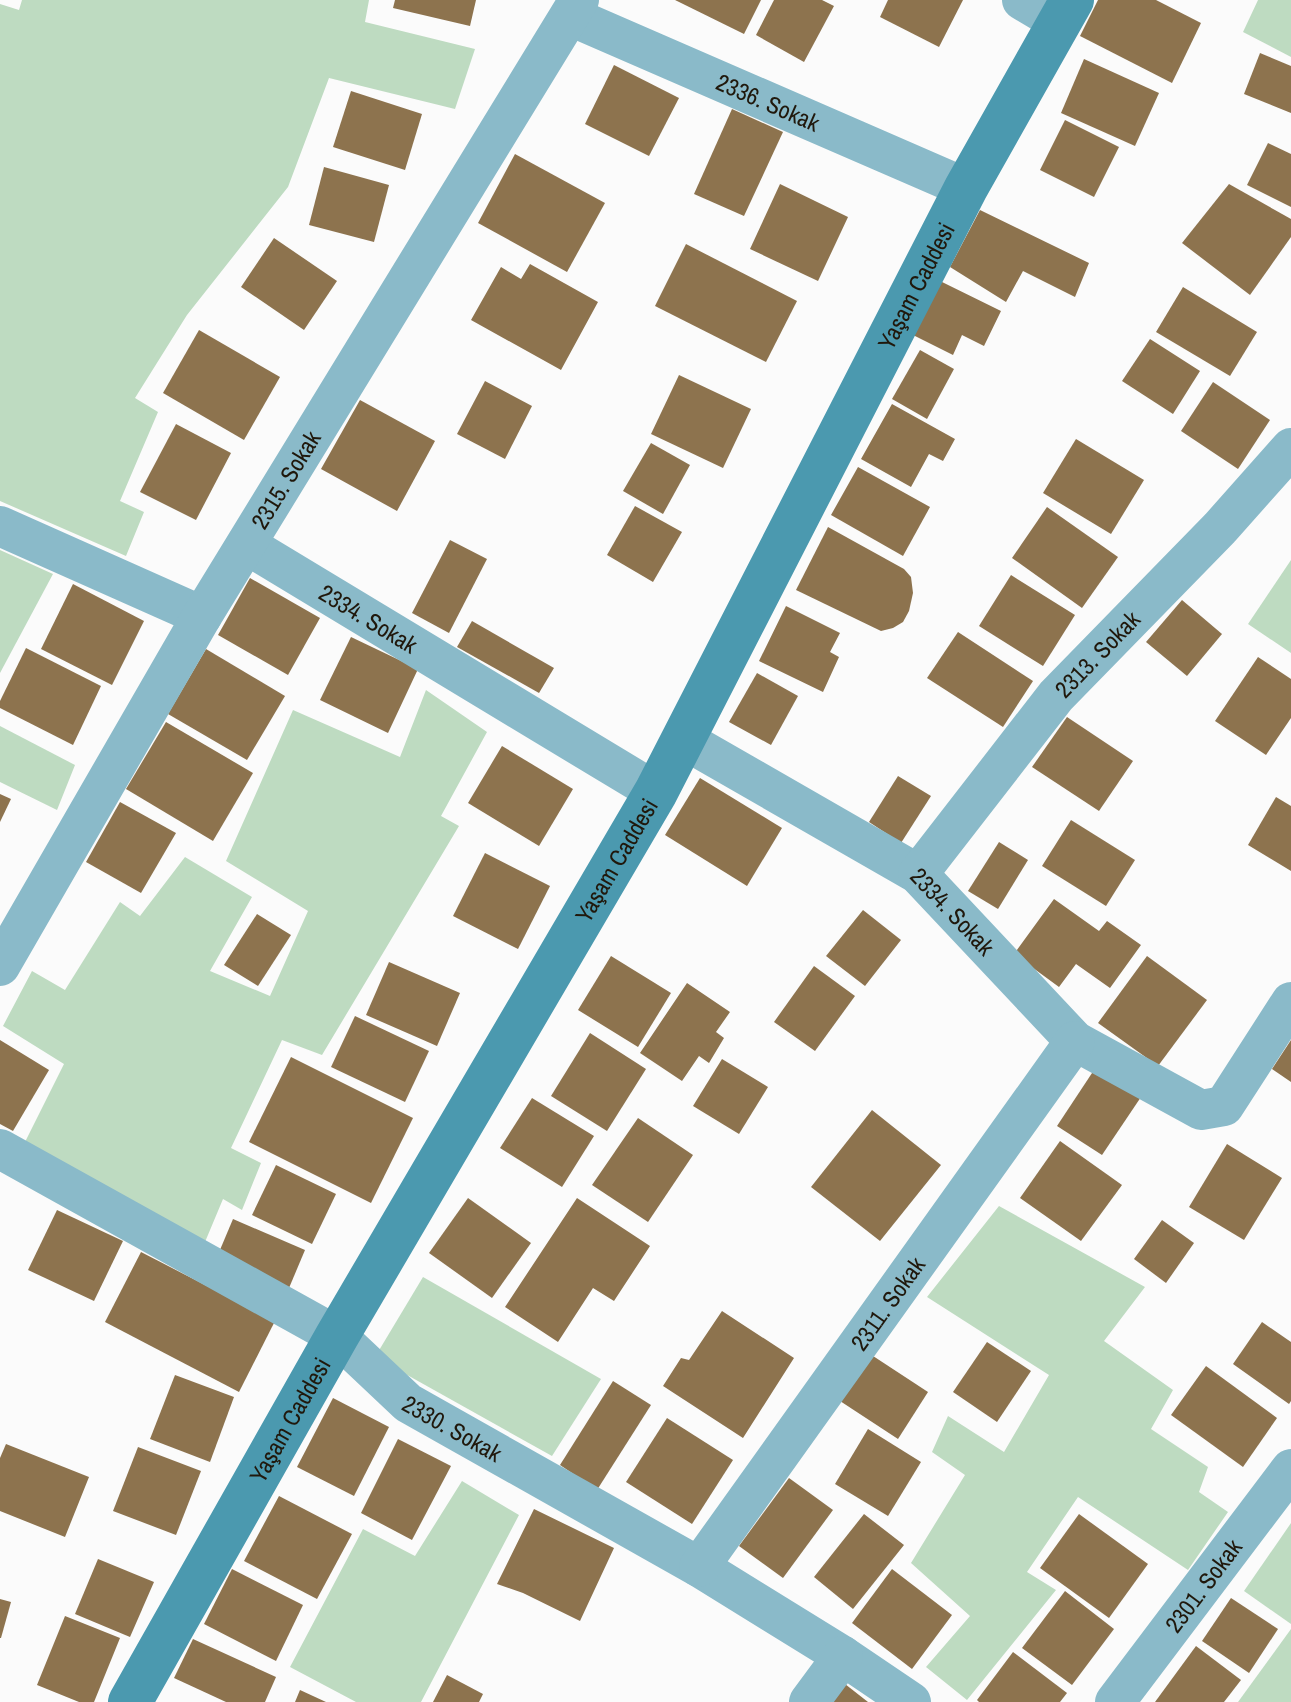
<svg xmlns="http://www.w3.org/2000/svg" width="1291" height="1702" viewBox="0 0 1291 1702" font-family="'Archivo Narrow',sans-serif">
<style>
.green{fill:#bedbc1}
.building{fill:#8d734e}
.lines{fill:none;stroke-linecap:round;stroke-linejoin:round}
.street{stroke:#8abac9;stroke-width:40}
.secondary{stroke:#4b99af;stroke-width:44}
.labels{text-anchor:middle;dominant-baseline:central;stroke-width:7;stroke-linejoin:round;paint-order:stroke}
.street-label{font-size:24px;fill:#20180c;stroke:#fff}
</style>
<rect width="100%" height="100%" fill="#fbfbfb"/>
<!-- green -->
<g class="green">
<path d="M22 0H369L365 22 475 49 455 109 329 78 288 187 187 315 135 398 158 412 120 501 144 512 126 556 0 501V4L19 10Z"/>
<path d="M1258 0H1291V57L1243 32Z"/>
<path d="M0 550 53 574 0 673Z"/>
<path d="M1291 560V653L1248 624Z"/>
<path d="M426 690 487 732 441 816 459 826 322 1055 282 1040 231 1148 261 1163 242 1210 223 1199 205 1242 23 1146 64 1064 3 1026 32 971 65 990 120 902 140 916 185 857 252 897 210 971 270 996 308 911 226 861 293 710 400 757Z"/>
<path d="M0 726 75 765 57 810 0 782Z"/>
<path d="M999 1206 1145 1287 1104 1341 1173 1390 1151 1429 1208 1467 1199 1492 1228 1512 1188 1570 1078 1497 1027 1572 1056 1590 967 1700 926 1667 970 1616 911 1563 965 1475 932 1452 948 1416 1004 1452 1049 1375 927 1297Z"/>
<path d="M423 1277 601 1379 552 1456 375 1357Z"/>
<path d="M462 1481 519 1515 421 1702H356L290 1667 363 1529 415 1556Z"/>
<path d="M1291 1523V1624L1244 1591Z"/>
<path d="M1291 1629V1702H1238Z"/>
</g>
<!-- building -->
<g class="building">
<path d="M395 0H476L470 26 393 8Z"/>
<path d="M675 0H761L744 34Z"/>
<path d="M774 0H822L834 6 804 62 756 35Z"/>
<path d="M888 0H963L939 47 880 17Z"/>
<path d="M1098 0H1156L1201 23 1172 83 1080 36Z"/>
<path d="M1260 53 1291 66V113L1244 94Z"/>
<path d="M1084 59 1159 93 1135 146 1061 113Z"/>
<path d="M614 65 679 98 649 156 585 124Z"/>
<path d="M351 91 422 114 405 170 333 147Z"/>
<path d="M732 109 783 132 744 216 694 194Z"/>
<path d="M1065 120 1119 147 1094 197 1040 170Z"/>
<path d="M1268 143 1291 154V207L1247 185Z"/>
<path d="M515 154 605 203 567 272 478 223Z"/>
<path d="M324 167 389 185 374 242 309 225Z"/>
<path d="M780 184 848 217 818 281 750 249Z"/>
<path d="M1229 184 1291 219V237L1250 295 1182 243Z"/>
<path d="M980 210 1089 263 1075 297 1023 271 1006 302 950 267Z"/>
<path d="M274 238 337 281 304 330 241 287Z"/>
<path d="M686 244 797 301 766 362 655 306Z"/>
<path d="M530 264 598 302 561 370 471 320 501 267 521 279Z"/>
<path d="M940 281 1001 311 984 346 962 335 953 355 913 335Z"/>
<path d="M1183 287 1257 332 1230 376 1156 332Z"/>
<path d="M199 330 280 377 244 440 163 393Z"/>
<path d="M1150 339 1200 371 1173 414 1122 381Z"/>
<path d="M920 350 954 369 927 419 892 399Z"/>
<path d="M679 375 751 409 723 468 651 434Z"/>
<path d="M485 381 532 406 505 459 457 434Z"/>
<path d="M1213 382 1270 420 1238 469 1181 431Z"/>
<path d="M360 400 435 441 397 511 321 469Z"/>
<path d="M892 404 955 439 943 461 929 454 911 487 861 459Z"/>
<path d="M176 424 231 453 196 520 140 492Z"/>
<path d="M1076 439 1144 480 1111 534 1043 493Z"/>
<path d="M651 443 690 465 663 514 623 491Z"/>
<path d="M858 467 930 507 903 556 831 515Z"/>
<path d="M635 506 682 532 653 582 607 555Z"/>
<path d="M1047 507 1118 557 1082 608 1012 558Z"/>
<path d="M828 527 904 569 911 577 913 593 909 611 903 622 893 628 881 631 796 590Z"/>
<path d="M450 540 487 559 449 633 412 613Z"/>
<path d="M1011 575 1075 615 1043 666 979 626Z"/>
<path d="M250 578 320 618 288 675 218 635Z"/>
<path d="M73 584 144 621 112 685 41 649Z"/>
<path d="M1182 600 1222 634 1187 676 1146 642Z"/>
<path d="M786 606 840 633 830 652 839 657 823 692 759 661Z"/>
<path d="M472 621 554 668 539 693 457 647Z"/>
<path d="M958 632 1033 681 1003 727 927 678Z"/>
<path d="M351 637 418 669 388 733 320 700Z"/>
<path d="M26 648 101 686 73 745 0 708V701Z"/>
<path d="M206 649 285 696 247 760 168 714Z"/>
<path d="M1258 657 1291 679V718L1266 755 1215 721Z"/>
<path d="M757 673 798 696 771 745 729 722Z"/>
<path d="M1067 717 1133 761 1099 811 1032 767Z"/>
<path d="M166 722 253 773 213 841 126 789Z"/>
<path d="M502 746 573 789 539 846 468 803Z"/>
<path d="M898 776 931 796 901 843 869 822Z"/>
<path d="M700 778 782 828 747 886 665 835Z"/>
<path d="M0 794 11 799 0 822Z"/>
<path d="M1276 797 1291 806V871L1248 845Z"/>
<path d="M120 802 176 833 141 893 86 862Z"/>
<path d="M1071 820 1135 860 1106 906 1042 866Z"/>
<path d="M999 842 1028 860 998 909 968 891Z"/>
<path d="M485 853 550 886 518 949 453 916Z"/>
<path d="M1054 899 1099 931 1107 921 1141 945 1110 988 1076 964 1059 987 1014 954Z"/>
<path d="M863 910 901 940 865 986 826 956Z"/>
<path d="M257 914 291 935 258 986 224 965Z"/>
<path d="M611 956 671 993 638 1047 578 1010Z"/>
<path d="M1147 956 1207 1000 1158 1066 1098 1023Z"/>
<path d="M389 962 460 993 437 1046 366 1015Z"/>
<path d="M814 966 855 996 815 1051 774 1022Z"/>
<path d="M687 983 730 1012 716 1032 724 1038 709 1063 699 1056 682 1081 640 1053Z"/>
<path d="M355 1016 429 1051 405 1102 331 1067Z"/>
<path d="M590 1033 646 1069 607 1131 551 1096Z"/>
<path d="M0 1040 49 1070 13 1131 0 1124Z"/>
<path d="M1291 1040V1082L1272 1069Z"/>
<path d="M291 1057 413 1118 371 1203 249 1142Z"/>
<path d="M722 1059 768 1087 739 1134 693 1106Z"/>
<path d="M1096 1067 1141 1097 1102 1155 1057 1126Z"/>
<path d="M532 1098 594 1136 562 1187 500 1148Z"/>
<path d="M872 1110 941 1165 880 1241 811 1187Z"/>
<path d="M638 1118 693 1155 648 1222 592 1185Z"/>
<path d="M1060 1141 1122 1185 1081 1241 1020 1198Z"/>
<path d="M1227 1144 1282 1178 1244 1240 1189 1207Z"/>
<path d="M276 1165 336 1194 312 1244 252 1215Z"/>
<path d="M468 1198 531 1243 492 1298 429 1253Z"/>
<path d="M577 1198 650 1246 614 1301 593 1288 558 1342 505 1307Z"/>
<path d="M57 1210 123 1241 94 1301 28 1270Z"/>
<path d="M233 1219 305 1250 289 1288 217 1257Z"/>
<path d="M1162 1220 1194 1243 1166 1283 1134 1259Z"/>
<path d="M141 1252 275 1321 239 1392 105 1322Z"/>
<path d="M722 1311 794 1358 743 1438 663 1386 681 1358 689 1360Z"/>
<path d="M1262 1322 1291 1342V1401L1289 1404 1233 1364Z"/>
<path d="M987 1342 1031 1371 997 1422 953 1392Z"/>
<path d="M870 1354 928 1392 898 1439 840 1401Z"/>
<path d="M1206 1366 1277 1418 1243 1467 1171 1415Z"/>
<path d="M175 1375 234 1397 210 1462 150 1439Z"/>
<path d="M613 1381 651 1405 597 1490 560 1465Z"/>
<path d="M333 1398 389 1427 354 1496 297 1467Z"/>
<path d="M667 1418 733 1460 692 1524 626 1482Z"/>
<path d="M868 1429 921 1462 888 1516 835 1484Z"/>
<path d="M398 1439 451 1466 412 1540 361 1513Z"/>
<path d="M6 1444 89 1477 65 1537 0 1511V1458Z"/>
<path d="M138 1447 201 1471 176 1535 113 1511Z"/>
<path d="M789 1478 833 1510 783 1578 739 1546Z"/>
<path d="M279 1496 352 1534 317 1599 244 1561Z"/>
<path d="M534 1509 614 1548 580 1621 523 1593 497 1584Z"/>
<path d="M864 1514 904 1545 853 1609 814 1577Z"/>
<path d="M1079 1514 1148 1564 1109 1618 1040 1568Z"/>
<path d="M98 1559 154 1582 130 1637 75 1614Z"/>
<path d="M232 1569 303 1605 276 1661 204 1624Z"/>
<path d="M892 1569 952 1615 912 1669 852 1623Z"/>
<path d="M1065 1591 1114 1629 1072 1685 1022 1648Z"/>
<path d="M1231 1598 1278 1629 1249 1673 1202 1641Z"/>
<path d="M0 1599 11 1602 1 1638H0Z"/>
<path d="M65 1616 120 1638 94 1702H79L37 1685Z"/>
<path d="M193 1639 276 1677 265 1702H226L174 1678Z"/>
<path d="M1196 1646 1241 1680 1224 1702H1155Z"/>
<path d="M1013 1652 1067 1693 1060 1702H979L977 1700Z"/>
<path d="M447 1675 483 1694 479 1702H433Z"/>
<path d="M845 1684 868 1702H832Z"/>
<path d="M300 1690 326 1702H295Z"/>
</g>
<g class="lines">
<!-- street -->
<g class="street">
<path d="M1022 0 1059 22"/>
<path id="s1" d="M570 16 966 188"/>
<path d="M0 526 202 616"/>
<path id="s2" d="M247 545 656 792"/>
<path id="s3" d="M683 739 918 874 1075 1041 1201 1110 1224 1106 1291 1002"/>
<path id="s4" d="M918 874 1056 696 1220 528 1291 448"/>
<path id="s5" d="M0 966 202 616 579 0"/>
<path id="s6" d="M0 1149 337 1336 408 1403 699 1567 843 1656 911 1702"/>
<path id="s7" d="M699 1567 1075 1041"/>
<path d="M809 1702 843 1656"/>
<path id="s8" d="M1115 1702 1291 1469"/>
</g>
<!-- secondary -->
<path class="secondary" id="s9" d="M130 1702 337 1336 656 792 966 188 1072 0"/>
</g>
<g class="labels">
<!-- street labels -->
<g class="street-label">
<text stroke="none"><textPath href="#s1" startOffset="216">2336. Sokak</textPath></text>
<text stroke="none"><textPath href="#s9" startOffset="1620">Yaşam Caddesi</textPath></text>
<text stroke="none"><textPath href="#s5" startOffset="564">2315. Sokak</textPath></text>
<text stroke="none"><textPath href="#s2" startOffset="142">2334. Sokak</textPath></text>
<text stroke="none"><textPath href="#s4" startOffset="284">2313. Sokak</textPath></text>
<text stroke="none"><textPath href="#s9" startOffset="972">Yaşam Caddesi</textPath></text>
<text stroke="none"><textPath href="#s3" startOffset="322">2334. Sokak</textPath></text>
<text stroke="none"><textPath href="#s7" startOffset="324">2311. Sokak</textPath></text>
<text stroke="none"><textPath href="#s9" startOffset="324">Yaşam Caddesi</textPath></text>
<text stroke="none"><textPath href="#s6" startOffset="534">2330. Sokak</textPath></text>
<text stroke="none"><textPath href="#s8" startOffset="146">2301. Sokak</textPath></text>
</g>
</g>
</svg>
